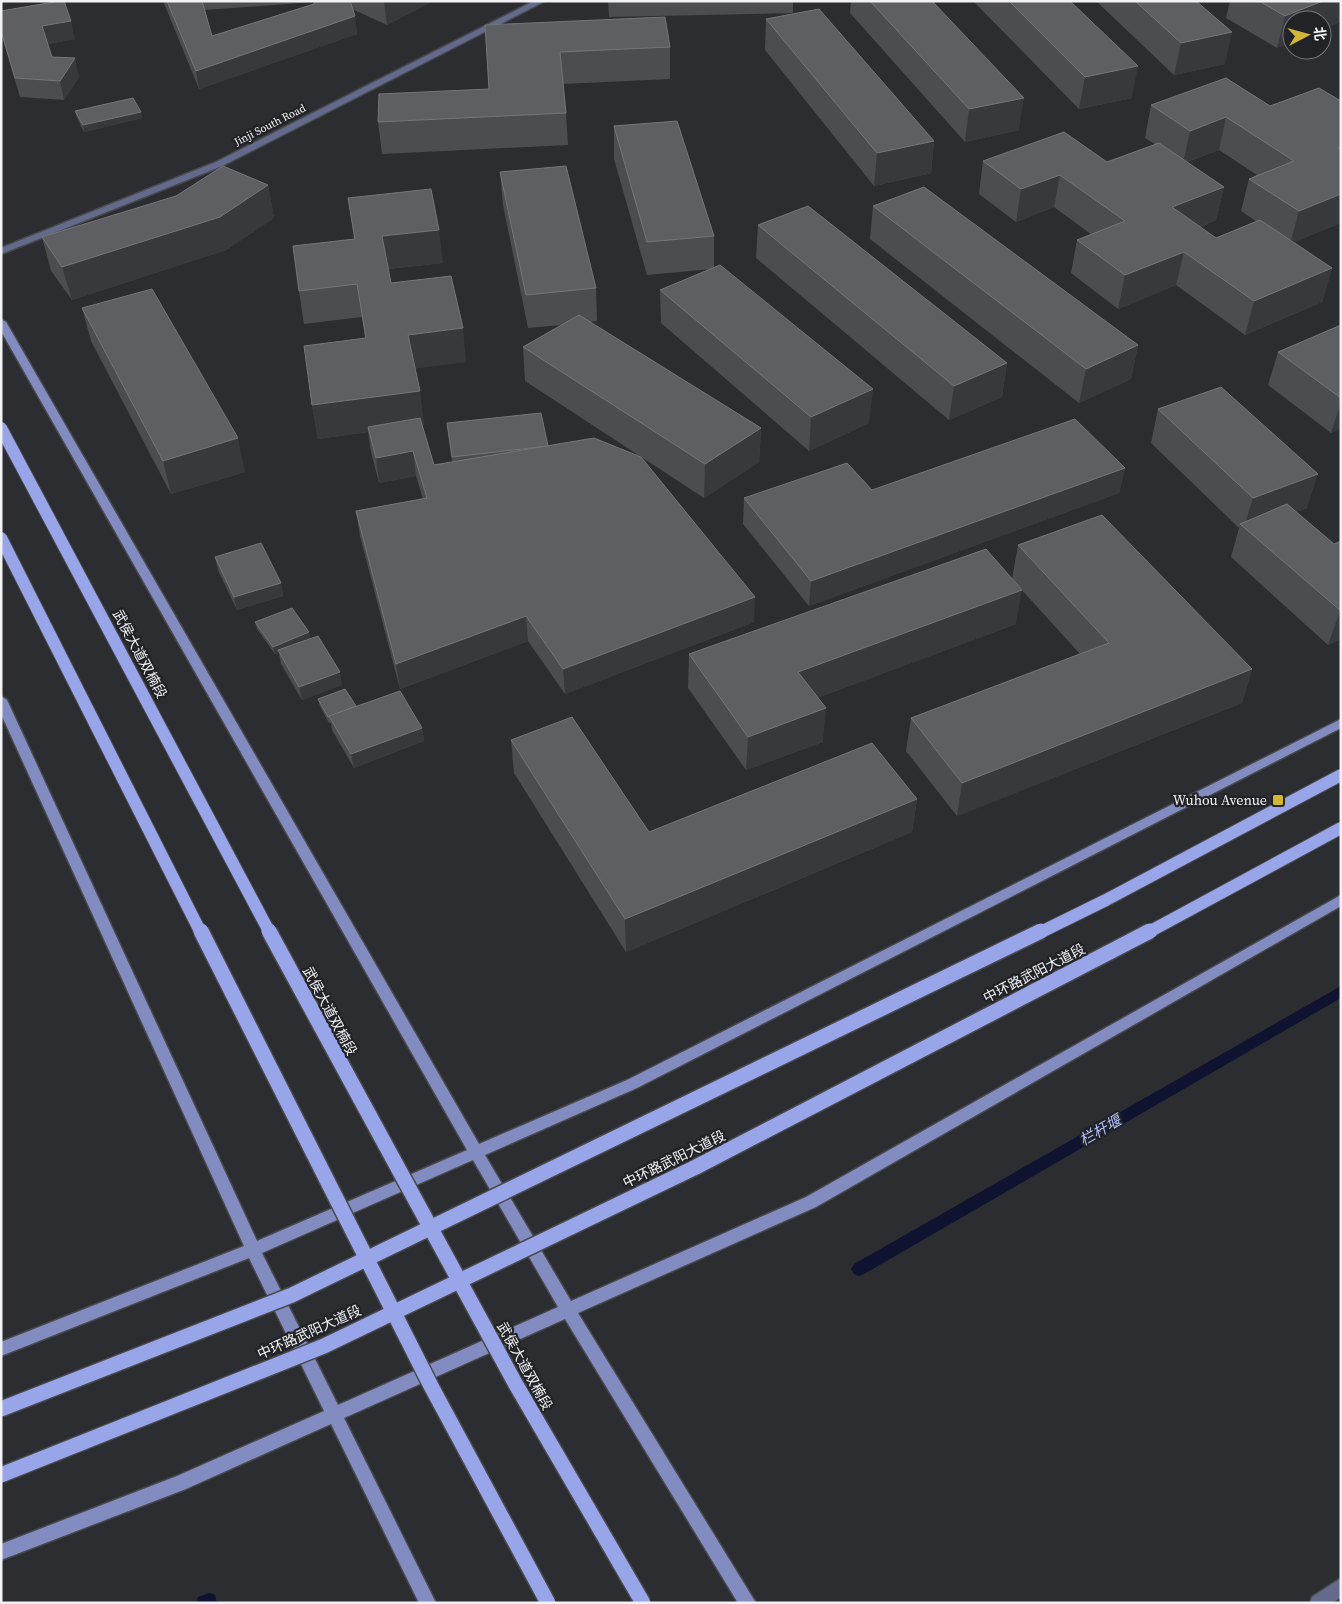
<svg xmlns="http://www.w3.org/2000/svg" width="1342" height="1604" viewBox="0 0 1342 1604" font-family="'Source Serif 4','Noto Sans SC',serif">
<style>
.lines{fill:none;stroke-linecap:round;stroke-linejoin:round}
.stream{fill:#101330;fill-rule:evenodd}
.minor-casing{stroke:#48494c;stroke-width:3}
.tertiary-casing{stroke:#48494c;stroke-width:3}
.secondary-casing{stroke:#48494c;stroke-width:3}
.minor{fill:#646a8b;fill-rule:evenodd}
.tertiary{fill:#646a8b;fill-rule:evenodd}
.secondary{fill:#828cc0;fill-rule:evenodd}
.primary-bridge-far1-casing{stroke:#48494c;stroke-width:14;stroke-linecap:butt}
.primary-bridge-casing{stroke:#48494c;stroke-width:18;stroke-linecap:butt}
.primary-bridge-far1{stroke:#99a5e9;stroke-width:12}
.primary-bridge{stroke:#99a5e9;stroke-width:15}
.wall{fill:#4c4d51;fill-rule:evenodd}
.shaded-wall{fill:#38393d}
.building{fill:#5e5f63;stroke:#75767a}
.poi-dot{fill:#d3b635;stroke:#222327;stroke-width:2}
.labels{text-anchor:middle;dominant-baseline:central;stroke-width:4.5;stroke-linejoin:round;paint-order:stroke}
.far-street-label{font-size:11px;fill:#f2f2f5;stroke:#222327}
.street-label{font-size:14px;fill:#f2f2f5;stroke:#222327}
.poi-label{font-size:14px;fill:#f2f2f5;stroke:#222327;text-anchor:end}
.water-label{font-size:15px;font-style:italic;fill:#b4c0fd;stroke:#222327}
</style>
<rect width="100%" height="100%" fill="#2c2d31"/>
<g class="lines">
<!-- stream -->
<g class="stream">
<path d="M1341 986V998L864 1274 859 1276 854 1274 851 1269 854 1264Z"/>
<path d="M209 1593 215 1595 217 1603H196L198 1597Z"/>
</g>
<defs>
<path id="minor" d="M1341 1578V1597L1332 1603H1310L1312 1597Z"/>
<path id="tertiary" d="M534 1H545L222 166 1 254V248L216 162Z"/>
<path id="secondary" d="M1 319 6 322 479 1144 627 1080 1341 719V728L637 1088 485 1155 571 1301 806 1197 1341 895V906L816 1207 578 1313 756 1603H738L565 1319 344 1418 436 1603H419L331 1424 186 1489 1 1560V1544L177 1476 324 1411 249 1258 1 1356V1342L244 1246 1 714V696L7 700 257 1241 467 1150 1 331ZM473 1160 558 1307 338 1405 262 1253Z"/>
</defs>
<!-- minor casing -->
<use href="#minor" class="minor-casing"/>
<!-- tertiary casing -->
<use href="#tertiary" class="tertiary-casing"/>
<!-- secondary casing -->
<use href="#secondary" class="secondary-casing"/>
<!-- minor -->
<use href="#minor" class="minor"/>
<!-- tertiary -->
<use href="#tertiary" class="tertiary"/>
<!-- secondary -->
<use href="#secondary" class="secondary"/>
<defs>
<g id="primary-bridge-far1">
<path d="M1 428 270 933"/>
<path d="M1 538 201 933"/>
<path d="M1039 933 1106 900 1341 775"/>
<path d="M1147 933 1341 828"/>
</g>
<g id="primary-bridge">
<path d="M201 931 431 1386 548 1603"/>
<path d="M269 931 515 1383 643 1603"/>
<path d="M1 1409 292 1295 1041 931"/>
<path d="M1 1475 324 1346 696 1167 1150 931"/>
</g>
</defs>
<!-- primary-bridge-far1 casing -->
<use href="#primary-bridge-far1" class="primary-bridge-far1-casing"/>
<!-- primary-bridge casing -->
<use href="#primary-bridge" class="primary-bridge-casing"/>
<!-- primary-bridge-far1 -->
<use href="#primary-bridge-far1" class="primary-bridge-far1"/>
<!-- primary-bridge -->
<use href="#primary-bridge" class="primary-bridge"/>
</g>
<!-- wall -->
<g class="wall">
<path d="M163 1H433L387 25 352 9 357 34 199 89ZM314 2V4L212 36 205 10Z"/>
<path d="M608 1H793V13L609 17Z"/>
<path d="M851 1H932L1019 130 965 142 850 13Z"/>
<path d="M973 1H1070L1132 98 1079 109Z"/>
<path d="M1096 1H1196L1225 64 1174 75Z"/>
<path d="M1230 1H1341L1292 20V42L1277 48 1226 18Z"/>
<path d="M1 11 75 39 48 44 52 57 79 77 64 100 20 97 1 33Z"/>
<path d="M766 19 934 141 931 173 874 186 765 50Z"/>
<path d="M485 25 670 47V79L563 84 566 113 568 145 382 154 378 122 489 89Z"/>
<path d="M1151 105 1270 106 1341 223 1294 242 1332 268 1322 302 1245 335 1176 285 1118 309 1071 273 1077 240 1092 235 1054 207 1016 222 979 194 983 161 1107 162 1155 144 1145 138ZM1219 150 1257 175 1249 179 1241 211 1256 221 1216 238 1200 227 1216 220 1224 187 1187 162Z"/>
<path d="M75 111 141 112 142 118 84 132 77 118Z"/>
<path d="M614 126 714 236V268L869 423 809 451 661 323 660 290 711 269 647 275 614 159Z"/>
<path d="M500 172 596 288 597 321 589 322 761 428 759 462 704 498 525 381 523 347 562 325 528 328 503 205Z"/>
<path d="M268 185 274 218 226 250 72 300 51 271 42 237Z"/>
<path d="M348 198 443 263 388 269 391 283 466 362 415 368 424 425H422L434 465 452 462 447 423 548 446 754 622 565 694 528 641 400 689 360 536 356 511 423 499 416 476 379 483 371 452 368 432 318 439 312 405 365 338 362 317 304 324 299 291 354 239Z"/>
<path d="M873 206 1138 345 1131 379 1079 403 870 239Z"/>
<path d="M758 225 1007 363 1002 397 949 420 756 258Z"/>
<path d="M82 308 245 472 171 494 91 341Z"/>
<path d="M1341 325V428L1331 433 1268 385 1278 352Z"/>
<path d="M1158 409 1307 508 1296 512 1334 544 1341 541V639L1328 645 1231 557 1239 528 1151 443Z"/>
<path d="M1125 468 1119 493 809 606 743 524 744 498 872 490Z"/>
<path d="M1018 545 1252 669 1242 703 957 816 906 751 911 718 1080 654 1012 579Z"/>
<path d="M215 557 281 583 283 596 237 610 218 570Z"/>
<path d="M255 622 309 632 310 639 342 685 302 700 281 664 279 653 275 654 257 629Z"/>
<path d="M1016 624 817 698 823 742 746 770 688 688 689 654Z"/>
<path d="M318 699 356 707 422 728 424 741 354 768 332 730 331 723H329L320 706Z"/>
<path d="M511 740 649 832 917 799 912 832 626 952 514 773Z"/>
</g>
<!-- shaded-wall -->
<g class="shaded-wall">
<path d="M384 1H433L387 25Z"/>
<path d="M1323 1H1341V22L1322 30V20H1292V42L1277 48 1285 16Z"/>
<path d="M355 16 357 34 199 89 196 71Z"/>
<path d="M71 21 75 39 47 44 42 26Z"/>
<path d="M1232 32 1225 64 1174 75 1181 43Z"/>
<path d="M75 58 79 77 64 100 60 81Z"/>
<path d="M1138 66 1132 98 1079 109 1085 77Z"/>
<path d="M1024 98 1019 130 965 142 969 109Z"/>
<path d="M141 112 142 118 84 132 83 125Z"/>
<path d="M1226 117 1219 150 1183 163 1190 131Z"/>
<path d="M934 141 931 173 874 186 877 153Z"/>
<path d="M1060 175 1054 207 1016 222 1021 189Z"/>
<path d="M268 185 274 218 226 250 72 300 62 267Z"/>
<path d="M1224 187 1216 220 1165 240 1172 207Z"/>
<path d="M1341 194V223L1290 244 1299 211Z"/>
<path d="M439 230 443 263 387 269 382 236Z"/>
<path d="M1184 252 1176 285 1118 309 1125 275Z"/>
<path d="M1332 268 1322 302 1245 335 1254 301Z"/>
<path d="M463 328 466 362 413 369 408 335Z"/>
<path d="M1138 345 1131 379 1079 403 1086 369Z"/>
<path d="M1007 363 1002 397 949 420 954 386Z"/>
<path d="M873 389 869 423 809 451 811 417Z"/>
<path d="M420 391 424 425 369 432 368 427V432L318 439 312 405Z"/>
<path d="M1341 402V428L1331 433Z"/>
<path d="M761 428 759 462 704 498 705 464Z"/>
<path d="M238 438 245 472 171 494 163 461Z"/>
<path d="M413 451 416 476 379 483 376 458Z"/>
<path d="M1125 468 1119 493 809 606 811 581Z"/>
<path d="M1318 474 1307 508 1247 530 1244 527 1253 498Z"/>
<path d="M281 583 283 596 237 610 234 597Z"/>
<path d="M1022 590 1016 624 796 706 798 672Z"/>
<path d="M755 597 754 622 565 694 563 669Z"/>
<path d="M1341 611V639L1328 645 1340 611Z"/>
<path d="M526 616 528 641 400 689 396 664Z"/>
<path d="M309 632 310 639 278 650 279 653 275 654 273 647Z"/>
<path d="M1252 669 1242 703 957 816 962 783Z"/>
<path d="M340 672 342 685 302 700 299 687Z"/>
<path d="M826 708 823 742 746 770 748 737Z"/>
<path d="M422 728 424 741 354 768 351 754Z"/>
<path d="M917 799 912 832 626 952 625 919Z"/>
</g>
<!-- building -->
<g class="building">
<path d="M60 1H64L71 21 42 26 52 57 75 58 60 81 15 78 1 31V11Z"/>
<path d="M167 1H202L212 36 314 4 315 1H350L355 16 196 71Z"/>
<path d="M870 1H932L1024 98 969 109Z"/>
<path d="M1009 1H1070L1138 66 1085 77Z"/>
<path d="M1135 1H1196L1232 32 1181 43Z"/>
<path d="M1259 1H1323L1285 16Z"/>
<path d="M819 9 934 141 877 153 766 19Z"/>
<path d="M665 17 670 47 560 52 566 113 378 122 379 94 489 89 485 25Z"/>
<path d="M1226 78 1270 106 1319 88 1341 101V147L1338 148 1341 150V194L1299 211 1249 179 1294 161 1226 117 1190 131 1151 105Z"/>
<path d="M133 98 141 112 83 125 75 111Z"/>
<path d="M677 121 714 236 647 242 614 126Z"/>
<path d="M1064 132 1107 162 1159 143 1224 187 1172 207 1216 238 1260 220 1332 268 1254 301 1184 252 1125 275 1077 240 1125 221 1060 175 1021 189 983 161Z"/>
<path d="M223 166 268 185 220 217 62 267 42 237 176 196Z"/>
<path d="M566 166 596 288 526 295 500 172Z"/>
<path d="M924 187 1138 345 1086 369 873 206Z"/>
<path d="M431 189 439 230 382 236 391 283 451 276 463 328 408 335 420 391 312 405 304 346 366 338 357 284 299 291 293 246 355 239 348 198Z"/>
<path d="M808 206 1007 363 954 386 758 225Z"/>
<path d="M720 265 873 389 811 417 660 290Z"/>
<path d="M152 289 238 438 163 461 82 308Z"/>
<path d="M579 315 761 428 705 464 523 347Z"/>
<path d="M1341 325V398L1278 352Z"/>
<path d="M1221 387 1318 474 1253 498 1158 409Z"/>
<path d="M541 413 548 446 452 457 447 423Z"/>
<path d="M420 418 434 465 594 438 641 457 755 597 563 669 526 616 396 664 356 511 427 498 413 451 376 458 368 427Z"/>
<path d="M1075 419 1125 468 811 581 744 498 847 463 872 490Z"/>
<path d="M1287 504 1334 544 1341 541V611L1240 524Z"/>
<path d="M1102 515 1252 669 962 783 911 718 1109 643 1018 545Z"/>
<path d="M261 543 281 583 234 597 215 557Z"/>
<path d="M986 549 1022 590 798 672 826 708 748 737 689 654Z"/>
<path d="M292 608 309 632 273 647 255 622Z"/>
<path d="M318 636 340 672 299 687 278 650Z"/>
<path d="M345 689 356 706 328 717 318 699Z"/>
<path d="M400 691 422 728 351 754 329 716Z"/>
<path d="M572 717 649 832 872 743 917 799 625 919 511 740Z"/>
</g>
<!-- markers -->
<rect class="poi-dot" x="1272" y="794" width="12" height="12" rx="2.5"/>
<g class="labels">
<!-- far-street labels -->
<g class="far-street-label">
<text transform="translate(270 125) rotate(-27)">Jinji South Road</text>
</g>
<!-- street labels -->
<g class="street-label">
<text transform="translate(140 654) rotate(62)">武侯大道双楠段</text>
<text transform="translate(1034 973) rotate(-27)">中环路武阳大道段</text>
<text transform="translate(330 1011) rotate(62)">武侯大道双楠段</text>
<text transform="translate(674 1159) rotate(-26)">中环路武阳大道段</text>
<text transform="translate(309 1332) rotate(-24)">中环路武阳大道段</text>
<text transform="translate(525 1366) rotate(61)">武侯大道双楠段</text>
</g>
<!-- poi labels -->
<g class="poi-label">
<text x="1267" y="800">Wuhou Avenue</text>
</g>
<!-- water labels -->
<g class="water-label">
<text transform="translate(1100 1130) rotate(-30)">栏杆堰</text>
</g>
</g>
<!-- border -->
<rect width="1342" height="1604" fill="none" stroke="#f2f2f5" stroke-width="5"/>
<!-- north arrow -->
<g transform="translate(1307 35) rotate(84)"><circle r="24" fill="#222327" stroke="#757679"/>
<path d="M0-4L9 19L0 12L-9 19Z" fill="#d3b635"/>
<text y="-8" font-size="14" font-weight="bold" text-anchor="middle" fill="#f2f2f5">北</text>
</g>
</svg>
